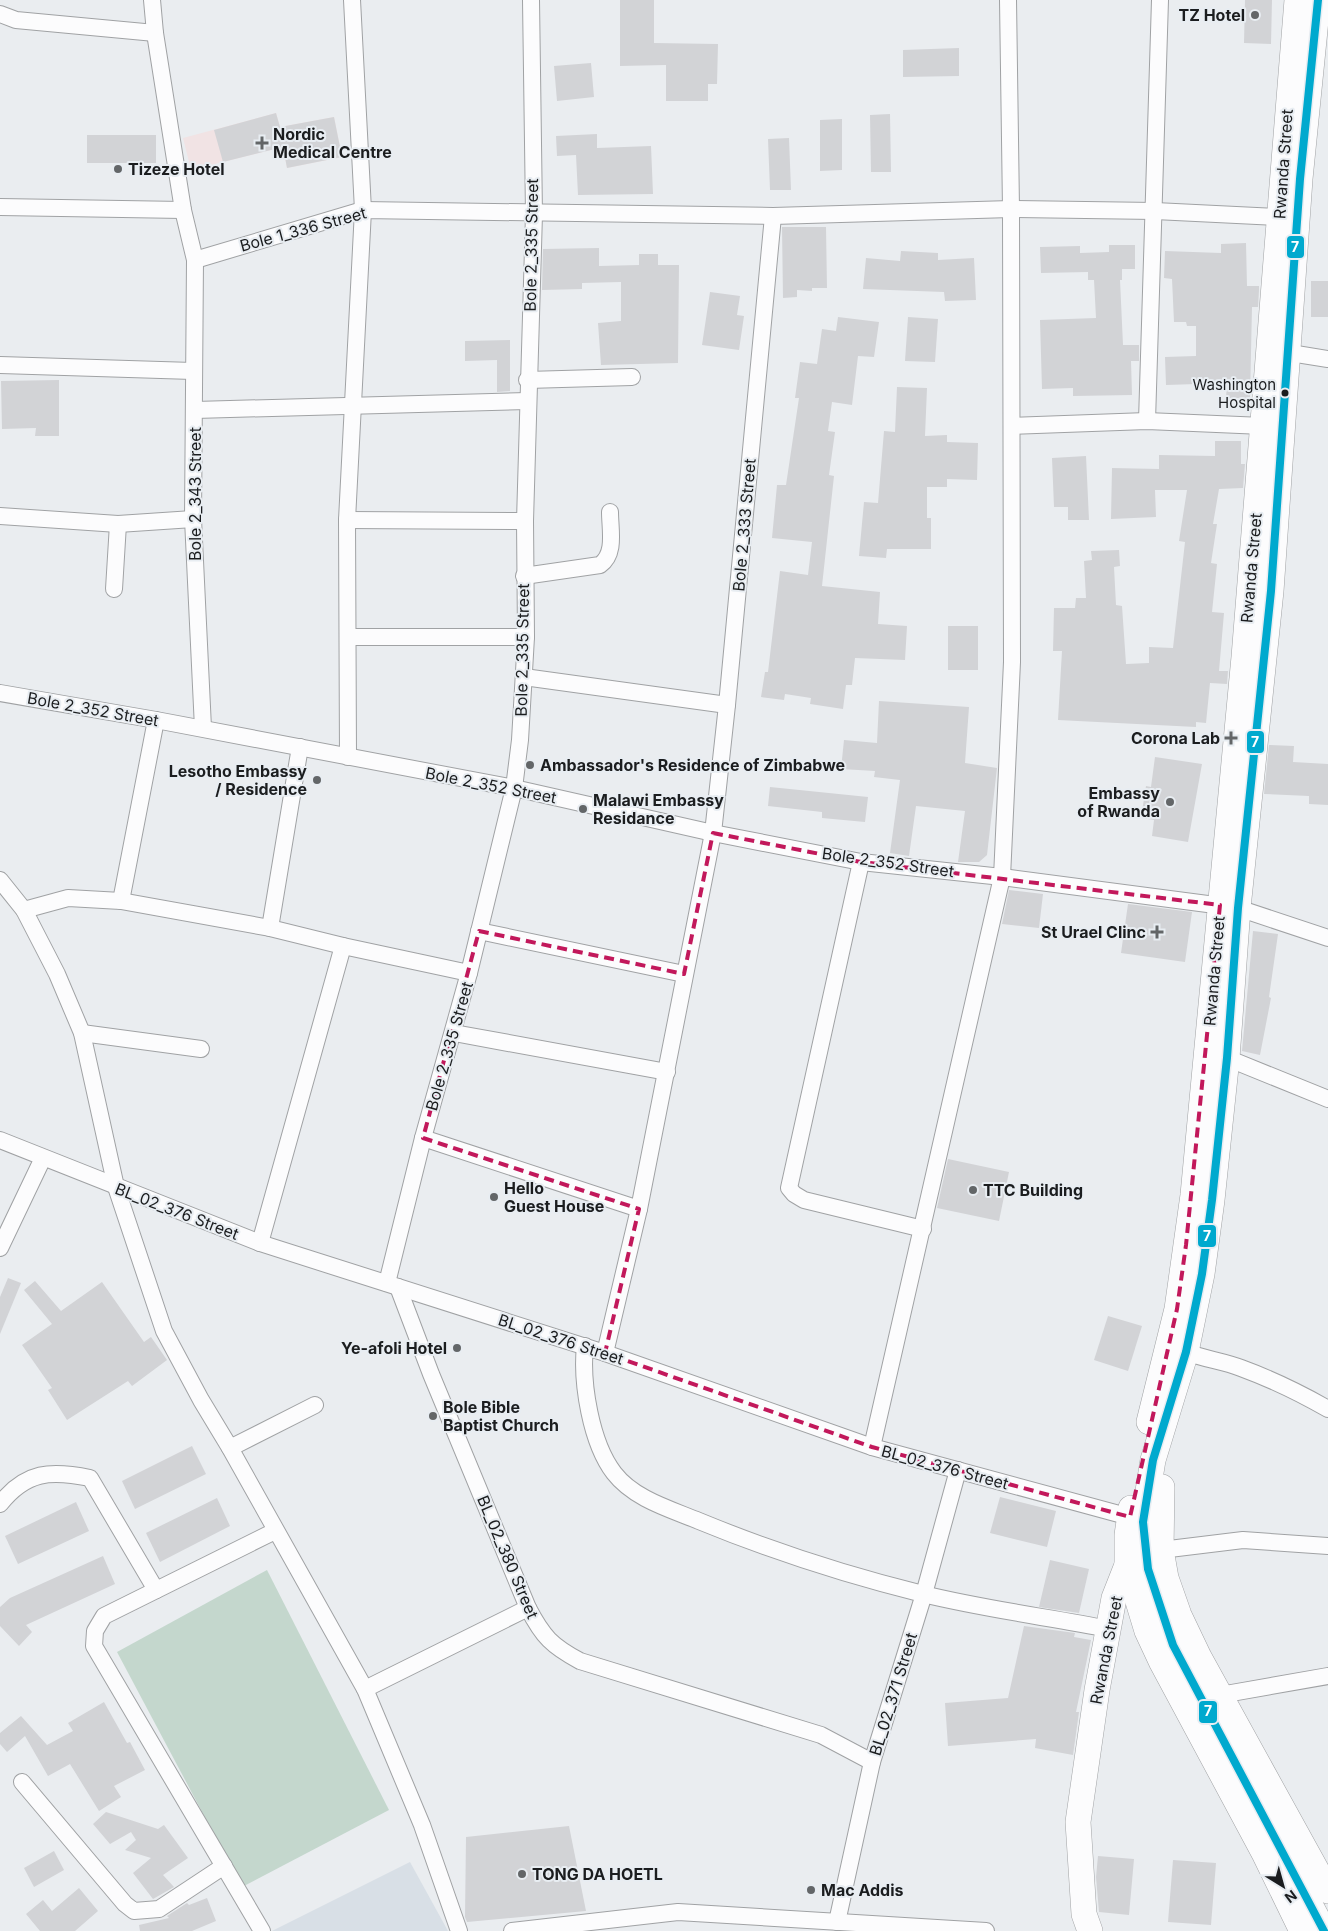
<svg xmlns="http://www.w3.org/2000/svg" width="1328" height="1931" viewBox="0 0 1328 1931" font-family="Inter,sans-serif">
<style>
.built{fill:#d8dfe6}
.medical{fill:#f1e3e4}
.green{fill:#c4d7cd}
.building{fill:#d2d3d6}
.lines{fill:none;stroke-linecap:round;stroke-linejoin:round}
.minor-casing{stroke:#a0a2a4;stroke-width:18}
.primary-casing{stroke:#a0a2a4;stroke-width:26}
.minor{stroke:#fcfcfd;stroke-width:16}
.primary{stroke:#fcfcfd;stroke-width:25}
.bus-1-casing{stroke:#e8edf2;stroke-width:11}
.bus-1{stroke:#00a9ce;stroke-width:8}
.marked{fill:none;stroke:#c2185b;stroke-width:4;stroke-dasharray:10 6;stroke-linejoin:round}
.poi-dot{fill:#636668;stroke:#e8edf2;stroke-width:2}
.bus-dot{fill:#1b1d1f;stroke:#e8edf2;stroke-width:2}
.labels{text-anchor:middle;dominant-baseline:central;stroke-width:4;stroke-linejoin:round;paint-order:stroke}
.bus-label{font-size:15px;fill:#1b1d1f;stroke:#e8edf2;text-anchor:end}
.poi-label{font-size:16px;font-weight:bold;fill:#1b1d1f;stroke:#e8edf2;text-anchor:start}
.street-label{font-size:16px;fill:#1b1d1f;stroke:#e8edf2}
.line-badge{stroke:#e8edf2;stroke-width:2}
.badge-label{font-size:14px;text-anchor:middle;font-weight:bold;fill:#fff}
</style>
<rect width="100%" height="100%" fill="#eaedf0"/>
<!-- built -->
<path class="built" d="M410 1862 448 1931H272Z"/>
<!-- medical -->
<path class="medical" d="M276 113 280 127 334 117 342 157 287 168 283 147 191 170 183 138Z"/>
<!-- green -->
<path class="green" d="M267 1570 389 1810 242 1887 117 1652Z"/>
<!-- building -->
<g class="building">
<path d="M620 0H654V43L718 44 717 84H708V101H666V65L620 66Z"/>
<path d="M1245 0H1272L1271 44 1244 43Z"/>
<path d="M959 48V76L903 77V50Z"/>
<path d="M591 63 594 97 557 101 554 66Z"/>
<path d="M276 113 280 127 334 117 342 157 287 168 283 147 223 162 214 130Z"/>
<path d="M890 114 891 172H871L870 115Z"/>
<path d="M842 119V170L820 171V120Z"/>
<path d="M597 134V148L651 146 653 194 578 195 576 155 557 156 556 136Z"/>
<rect x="87" y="135" width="69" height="28"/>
<path d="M789 138 791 190H770L768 139Z"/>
<path d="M782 227H826L827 288H812V291L797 290V297L783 298Z"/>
<path d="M1246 243 1247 286H1259V290L1258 307H1252L1250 398H1226L1227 383 1166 385 1165 357 1196 356V326H1187L1186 322H1174L1172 279 1164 278 1165 251 1221 253V244Z"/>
<path d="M1109 245H1135V269H1122V280H1120L1123 345H1139V361H1131L1132 395 1073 396V388L1042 389 1040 320 1096 318 1094 280H1088V272L1041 273 1040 247 1080 246V253L1109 252Z"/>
<path d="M599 248V266L639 265V254H658V265H679L678 363 601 365 598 323 621 321V282L582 283V289L542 290 543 249Z"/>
<path d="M901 251 938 253V260L974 258 976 300 945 301 944 292 863 289 866 258 900 261Z"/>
<rect x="1311" y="281" width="17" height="36"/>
<path d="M710 292 740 296 737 315 744 316 739 350 702 345Z"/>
<path d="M838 317 879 322 874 357 858 356 852 405 832 402 828 431 835 432 829 475 834 476 822 586 880 592 878 624 907 626 905 660 855 658 852 685H846L843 709 810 704 811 698 785 694 784 700 761 697 765 672H768L780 571 808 575 812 542 772 538 777 485H786L799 398H795L800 362 817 364 822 329 836 331Z"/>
<path d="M908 317 938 319 935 362 905 361Z"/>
<path d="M510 340V391L497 392V360L465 361V341Z"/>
<path d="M59 380V436H35L36 428 2 429 1 381Z"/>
<path d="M897 387 927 388 925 436 947 435V442L978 443 977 480 947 479V487H927V518H931V549H887L886 558 859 556 864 502 878 503 884 431 895 432Z"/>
<path d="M1215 441H1241V464H1245L1243 488 1219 489 1213 524H1217L1211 563 1217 564 1212 612 1224 613 1219 671H1228L1227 684 1210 683 1206 723 1196 722V727L1058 720 1062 651H1053L1054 608H1075L1076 598H1086L1084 561 1092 560 1091 551 1119 550 1120 566 1114 567 1116 605 1122 606 1126 664 1149 663V647L1173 648 1185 542 1179 541 1187 490H1155L1156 517 1111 519 1112 468 1159 469V455L1215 456Z"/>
<path d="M1086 456 1089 520H1068V507H1054L1052 458Z"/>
<rect x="948" y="626" width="30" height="44"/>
<path d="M879 701 969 707 965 763 997 768 987 855 979 862H958L965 811 916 806 909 856 890 853 900 780 874 777 875 771 841 769 844 740 877 743Z"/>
<path d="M1269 745 1294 746 1293 762 1328 764V805L1309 804V796L1264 794Z"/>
<path d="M1155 757 1202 764 1188 842 1152 836 1154 820 1141 818 1146 786 1151 787Z"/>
<path d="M770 787 868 797 865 822 822 818V812L768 806Z"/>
<path d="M1009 890 1043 894 1039 928 1002 924Z"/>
<path d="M1128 904 1192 912 1185 962 1121 953Z"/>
<path d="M1253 931 1278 934 1269 997 1271 998 1260 1055 1242 1051Z"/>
<path d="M948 1159 1009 1172 999 1221 937 1208Z"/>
<path d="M8 1278 21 1283 0 1334V1297Z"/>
<path d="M35 1281 61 1311 102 1282 144 1342 151 1337 167 1360 132 1386 128 1381 67 1420 48 1390 52 1388 22 1345 52 1324 24 1290Z"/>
<path d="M1108 1316 1142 1326 1128 1371 1094 1360Z"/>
<path d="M192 1446 206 1474 135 1509 122 1481Z"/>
<path d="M1000 1497 1056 1511 1047 1547 990 1533Z"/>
<path d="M217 1498 230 1526 160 1562 146 1533Z"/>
<path d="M76 1502 89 1531 18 1564 5 1536Z"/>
<path d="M103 1556 115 1584 26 1625 32 1632 19 1646 0 1626V1607L10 1598Z"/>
<path d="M1050 1560 1089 1569 1079 1613 1039 1607Z"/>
<path d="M1024 1626 1075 1633 1074 1637 1091 1640 1076 1712H1079L1073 1755 1035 1748 1036 1739 948 1746 945 1703 1008 1698Z"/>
<path d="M104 1702 127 1743 130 1742 145 1770 114 1786 121 1797 99 1811 70 1764 48 1776 25 1736 7 1752 0 1744V1733L21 1716 47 1745 73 1731 68 1723Z"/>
<path d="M106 1812 158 1829 164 1825 188 1858 163 1875 174 1887 153 1899 133 1873 151 1858 125 1850 136 1840 131 1832 110 1844 93 1824Z"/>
<path d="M569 1826 586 1911 467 1922 465 1917 466 1837Z"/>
<path d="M54 1851 64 1870 34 1887 24 1868Z"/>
<path d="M1098 1856 1134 1859 1129 1915 1099 1912 1096 1877Z"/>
<path d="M1173 1860 1216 1863 1211 1925 1168 1922Z"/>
<path d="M79 1888 98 1911 75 1931H40L26 1914 43 1900 52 1911Z"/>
<path d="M207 1898 216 1921 192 1931H140L139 1925 169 1918 167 1916 187 1903 189 1905Z"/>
</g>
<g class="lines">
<defs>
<g id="minor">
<path d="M152 0 155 33 183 210 195 260 193 519 203 728"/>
<path d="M0 14 16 20 155 33"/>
<path d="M0 207 183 210"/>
<path d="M195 260 363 210 773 216 1011 209 1155 211 1279 217"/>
<path d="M1278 351 1328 359"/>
<path d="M0 365 193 371"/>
<path d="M527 380 632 377"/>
<path d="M195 410 527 401"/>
<path d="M1147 421 1160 0"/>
<path d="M1012 426 1147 421 1263 426"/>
<path d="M0 516 118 524 193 519"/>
<path d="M347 520 525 521"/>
<path d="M524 576 600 565C616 554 610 530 610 512"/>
<path d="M114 589 118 524"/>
<path d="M349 637H526"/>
<path d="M524 677 727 705"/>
<path d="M0 693 156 720 514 788 713 833 861 862 1002 877 1238 908 1328 938"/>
<path d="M348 757 347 520 363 210 352 0"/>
<path d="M861 862 789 1188 794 1194 804 1200 923 1229"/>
<path d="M0 880 24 910 57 974 82 1033 116 1187 164 1331 201 1400 230 1448 365 1689 422 1825 459 1931"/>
<path d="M121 901 156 720"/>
<path d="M24 910 68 898 121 901 270 928 343 946 469 973"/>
<path d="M270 928 300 747"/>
<path d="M479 931 684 974"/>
<path d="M82 1033 201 1049"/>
<path d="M454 1033 667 1072"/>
<path d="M1227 1058 1328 1099"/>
<path d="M423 1138 639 1209"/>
<path d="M0 1140 260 1243 605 1353 872 1447 1130 1517"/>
<path d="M260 1243 343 946"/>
<path d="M0 1248 43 1158"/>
<path d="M387 1283 423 1138 469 973 514 788 520 740 526 637 525 521 534 214 531 0"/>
<path d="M398 1287 431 1374 528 1608C543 1637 552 1646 580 1661L821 1735 872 1762"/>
<path d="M585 1346C581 1383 591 1443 614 1473 634 1499 670 1509 699 1521 772 1551 846 1575 923 1594 984 1609 1047 1617 1109 1629"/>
<path d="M1186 1352C1204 1359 1223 1361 1241 1368 1271 1379 1300 1393 1328 1409"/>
<path d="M605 1353 639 1209 713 833 727 705 773 216"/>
<path d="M872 1447 1002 877 1012 662 1011 209 1008 0"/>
<path d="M230 1448 315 1405"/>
<path d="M0 1504C26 1471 51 1470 90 1478L156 1590"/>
<path d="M1161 1550 1243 1540 1328 1546"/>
<path d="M365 1689 528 1608"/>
<path d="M1220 1695 1328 1676"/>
<path d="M22 1782 125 1904 134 1911 159 1909 224 1866"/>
<path d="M837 1922 872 1762 924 1594 958 1470"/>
<path d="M262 1931 94 1646 95 1631 104 1616 275 1531"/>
<path d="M512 1931 678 1912 986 1931"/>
</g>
<g id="primary">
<path d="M1318 0 1300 179 1271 591 1238 908 1227 1058 1212 1200 1202 1274 1186 1352 1153 1460 1143 1522 1148 1569 1173 1645 1324 1931"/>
<path d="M1149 1422 1177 1309 1193 1195 1244 657 1297 0"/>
<path d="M1162 1487 1161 1550 1166 1578 1179 1615 1199 1657 1328 1891"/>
<path d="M1127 1565 1147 1631 1161 1661 1264 1853 1302 1931"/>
<path d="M1090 1931 1084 1914 1078 1822 1097 1690 1114 1598 1127 1565V1535L1131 1508"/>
</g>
</defs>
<!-- minor casing -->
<use href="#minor" class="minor-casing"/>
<!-- primary casing -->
<use href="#primary" class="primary-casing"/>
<!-- minor -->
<use href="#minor" class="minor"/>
<!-- primary -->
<use href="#primary" class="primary"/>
<defs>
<path id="bus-1" d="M1318 0 1300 179 1271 591 1238 908 1227 1058 1212 1200 1202 1274 1186 1352 1153 1460 1143 1522 1148 1569 1173 1645 1324 1931"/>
</defs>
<!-- bus-1 casing -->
<use href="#bus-1" class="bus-1-casing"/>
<!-- bus-1 -->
<use href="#bus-1" class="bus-1"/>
</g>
<!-- marked area -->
<path class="marked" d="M713 833 861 862 1220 905 1186 1245 1177 1309 1130 1517 872 1447 605 1353 639 1209 423 1138 479 931 684 974Z"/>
<!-- markers -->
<g class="poi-dot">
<circle cx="1255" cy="15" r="5"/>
<path d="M259.5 135.5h5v5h5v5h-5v5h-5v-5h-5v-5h5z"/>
<circle cx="118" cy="169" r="5"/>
<path d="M1228.5 730.5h5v5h5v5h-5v5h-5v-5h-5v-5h5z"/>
<circle cx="530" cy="765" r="5"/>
<circle cx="317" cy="780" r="5"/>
<circle cx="1170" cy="802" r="5"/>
<circle cx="583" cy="809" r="5"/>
<path d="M1154.5 924.5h5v5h5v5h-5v5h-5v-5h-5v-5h5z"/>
<circle cx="973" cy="1190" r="5"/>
<circle cx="494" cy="1197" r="5"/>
<circle cx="457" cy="1348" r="5"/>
<circle cx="433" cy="1416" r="5"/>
<circle cx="522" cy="1874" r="5"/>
<circle cx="811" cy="1890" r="5"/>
</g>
<circle class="bus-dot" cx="1285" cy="393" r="4.5"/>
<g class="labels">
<!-- bus labels -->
<g class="bus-label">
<text x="1276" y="384">Washington<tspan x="1276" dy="18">Hospital</tspan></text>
</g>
<!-- poi labels -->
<g class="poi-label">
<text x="1245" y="15" text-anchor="end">TZ Hotel</text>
<text x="273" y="134">Nordic<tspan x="273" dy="18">Medical Centre</tspan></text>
<text x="128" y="169">Tizeze Hotel</text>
<text x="1220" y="738" text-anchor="end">Corona Lab</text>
<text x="540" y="765">Ambassador's Residence of Zimbabwe</text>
<text x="307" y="771" text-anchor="end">Lesotho Embassy<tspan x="307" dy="18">/ Residence</tspan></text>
<text x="1160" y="793" text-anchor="end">Embassy<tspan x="1160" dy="18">of Rwanda</tspan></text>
<text x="593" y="800">Malawi Embassy<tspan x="593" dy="18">Residance</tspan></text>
<text x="1146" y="932" text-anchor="end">St Urael Clinc</text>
<text x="504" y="1188">Hello<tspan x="504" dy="18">Guest House</tspan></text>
<text x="983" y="1190">TTC Building</text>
<text x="447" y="1348" text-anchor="end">Ye-afoli Hotel</text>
<text x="443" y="1407">Bole Bible<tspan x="443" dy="18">Baptist Church</tspan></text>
<text x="532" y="1874">TONG DA HOETL</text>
<text x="821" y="1890">Mac Addis</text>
</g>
<!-- street labels -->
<g class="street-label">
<text transform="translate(1283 164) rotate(-86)">Rwanda Street</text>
<text transform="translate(303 229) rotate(-15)">Bole 1_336 Street</text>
<text transform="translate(531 245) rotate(-89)">Bole 2_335 Street</text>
<text transform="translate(195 494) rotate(-90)">Bole 2_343 Street</text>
<text transform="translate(744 525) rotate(-85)">Bole 2_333 Street</text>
<text transform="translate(1251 568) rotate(-85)">Rwanda Street</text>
<text transform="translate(522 650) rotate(-89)">Bole 2_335 Street</text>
<text transform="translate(93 709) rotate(10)">Bole 2_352 Street</text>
<text transform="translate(491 785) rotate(11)">Bole 2_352 Street</text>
<text transform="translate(888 862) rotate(8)">Bole 2_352 Street</text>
<text transform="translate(1214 971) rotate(-85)">Rwanda Street</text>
<text transform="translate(449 1046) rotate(-74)">Bole 2_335 Street</text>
<text transform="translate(177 1211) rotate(21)">BL_02_376 Street</text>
<text transform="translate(561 1339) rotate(18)">BL_02_376 Street</text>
<text transform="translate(945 1467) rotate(15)">BL_02_376 Street</text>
<text transform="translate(508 1557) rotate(67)">BL_02_380 Street</text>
<text transform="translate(1106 1650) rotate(-79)">Rwanda Street</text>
<text transform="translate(893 1694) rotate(-73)">BL_02_371 Street</text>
</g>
</g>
<g class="line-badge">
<rect x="1286" y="235" width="19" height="24" rx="5" fill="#00a9ce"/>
<rect x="1246" y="730" width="19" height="24" rx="5" fill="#00a9ce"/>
<rect x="1197" y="1224" width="20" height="24" rx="5" fill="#00a9ce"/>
<rect x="1198" y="1700" width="20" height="24" rx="5" fill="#00a9ce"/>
</g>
<g class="badge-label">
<text x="1295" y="252">7</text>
<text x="1255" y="747">7</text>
<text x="1207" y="1241">7</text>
<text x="1208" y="1716">7</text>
</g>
<!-- north arrow -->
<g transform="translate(1283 1886) rotate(143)" stroke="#e8edf2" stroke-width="4" paint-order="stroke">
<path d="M0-4L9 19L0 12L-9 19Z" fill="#1b1d1f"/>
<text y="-8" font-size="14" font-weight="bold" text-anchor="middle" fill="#1b1d1f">N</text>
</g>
</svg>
